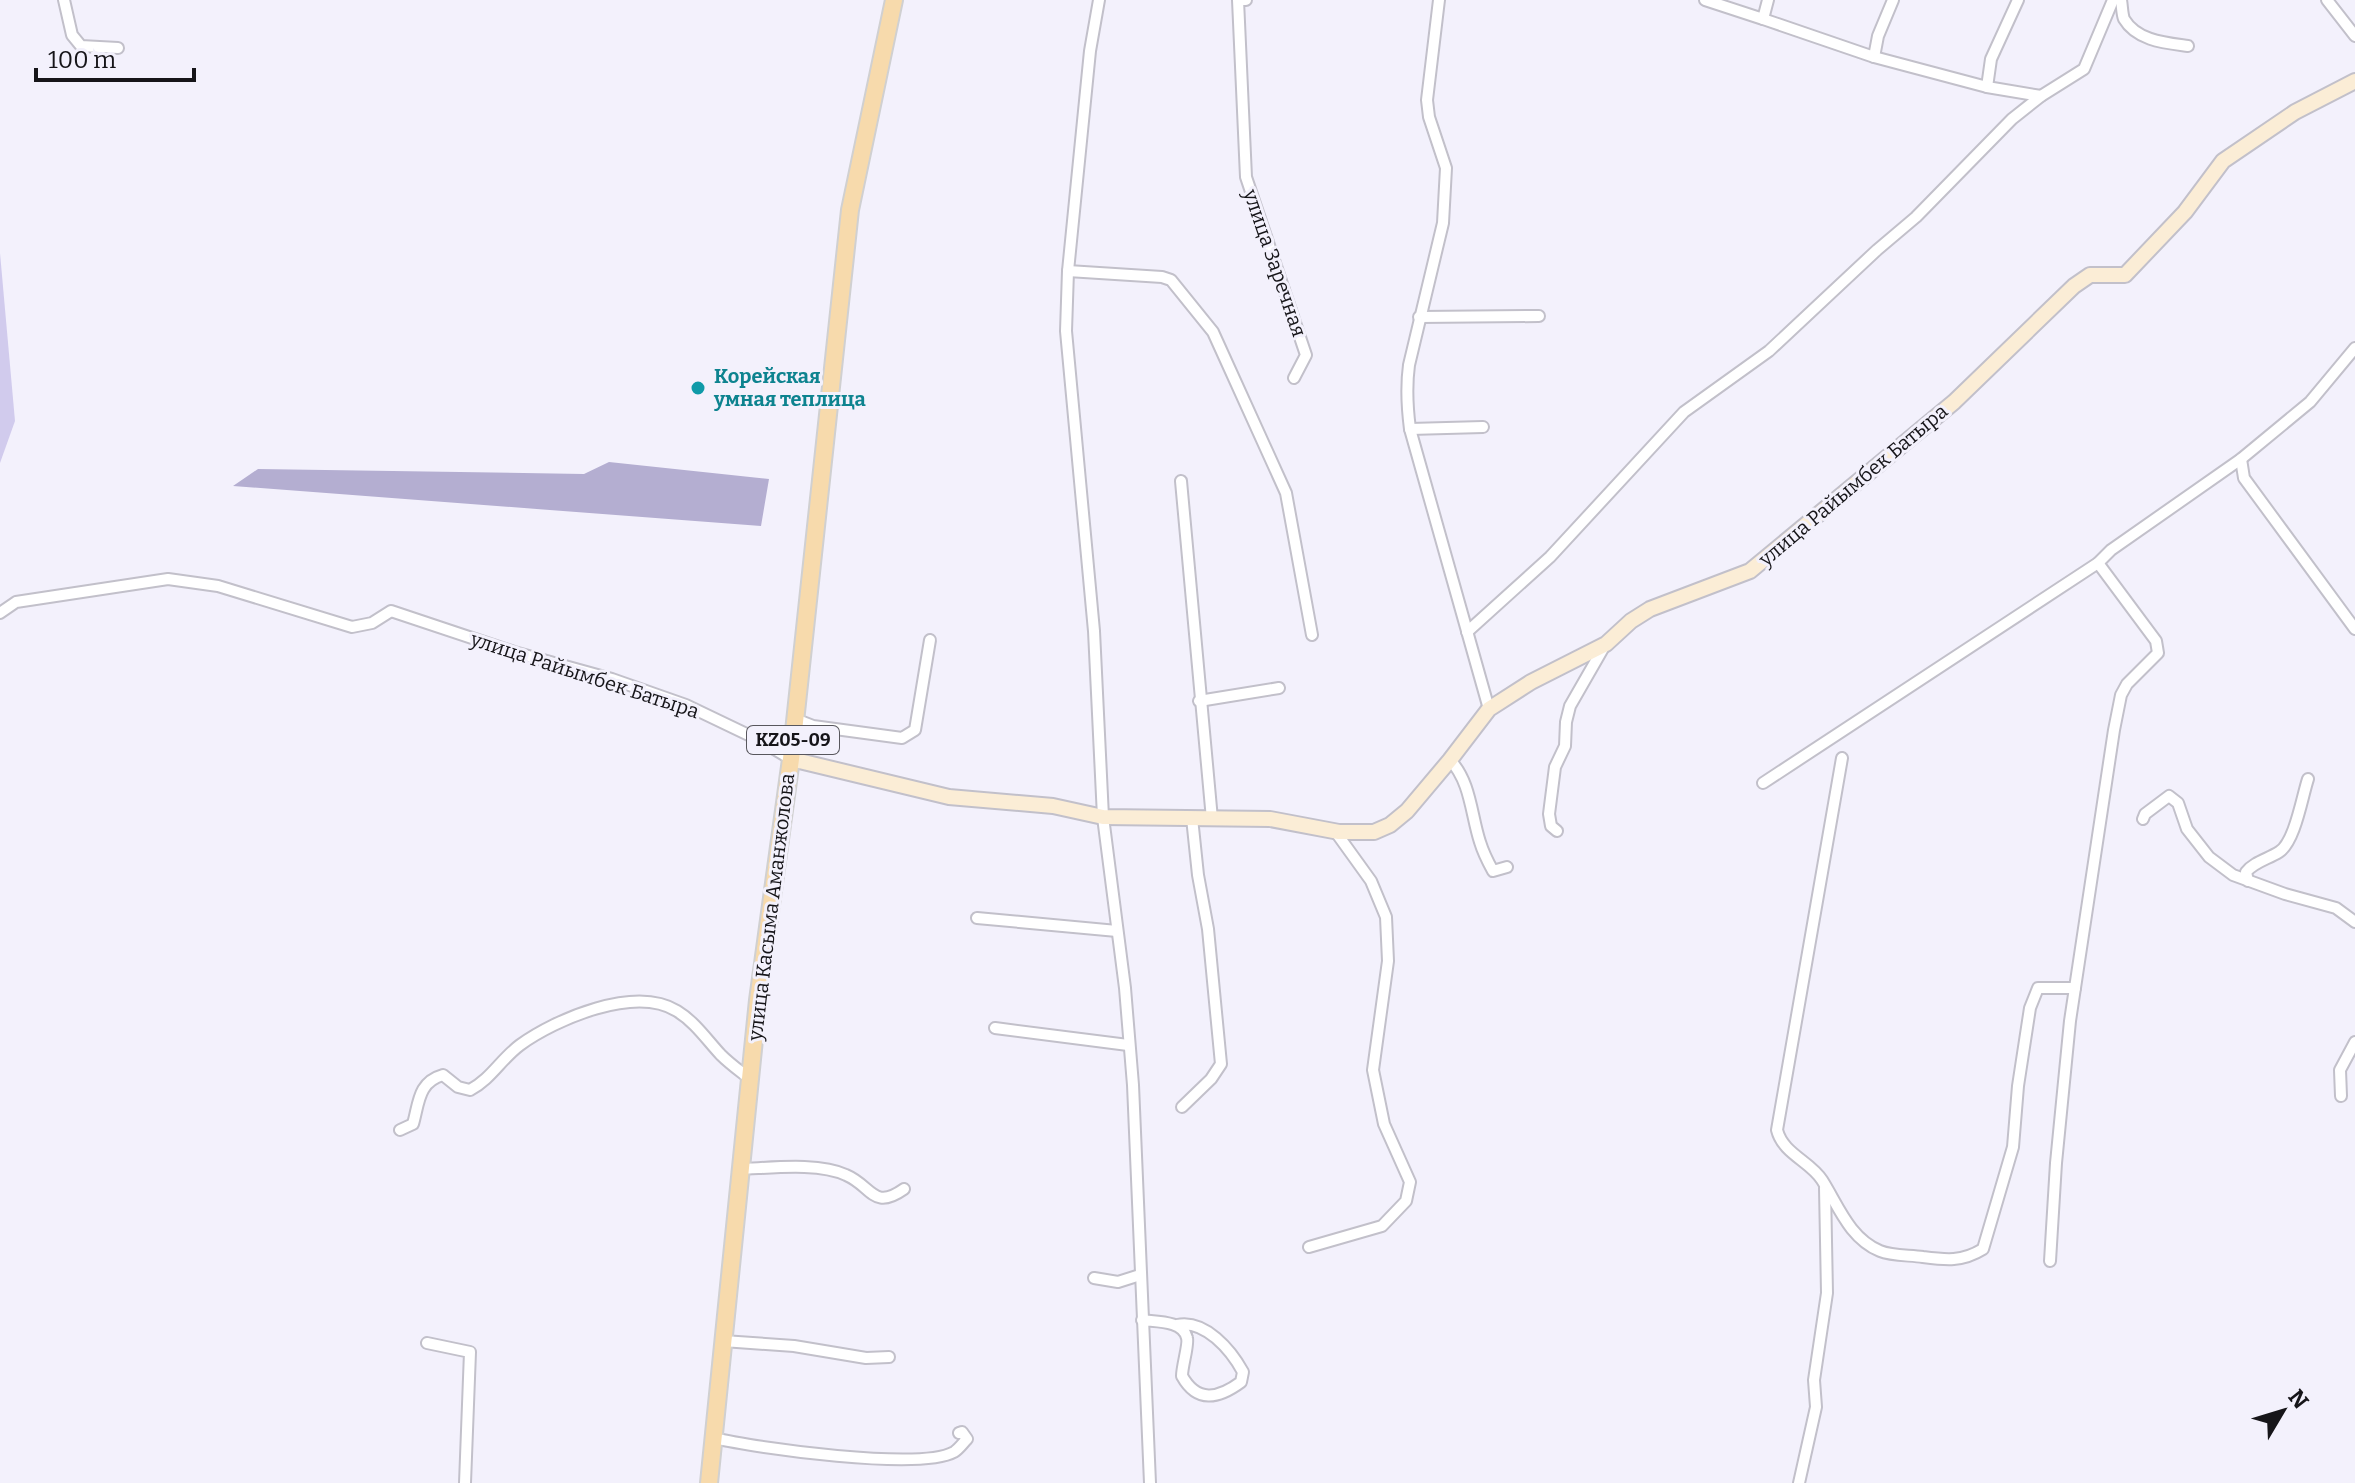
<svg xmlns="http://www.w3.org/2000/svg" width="2355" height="1483" viewBox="0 0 2355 1483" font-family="Bitter,serif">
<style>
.green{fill:#d1cbed}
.forest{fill:#b4aed1}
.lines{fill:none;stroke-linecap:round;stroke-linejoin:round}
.street-casing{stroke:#c2c0ca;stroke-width:14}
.secondary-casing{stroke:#c2c0ca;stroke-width:18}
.primary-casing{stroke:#d0d0d1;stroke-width:20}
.street{stroke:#fff;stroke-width:10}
.secondary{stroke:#fbedd6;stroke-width:14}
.primary{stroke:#f7daac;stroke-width:16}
.culture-dot{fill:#0f9aa8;stroke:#f3f1fc;stroke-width:3}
.labels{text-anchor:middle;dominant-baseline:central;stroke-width:6;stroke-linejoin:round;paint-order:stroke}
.shield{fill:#f3f1fc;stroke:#58575d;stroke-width:2}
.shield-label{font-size:18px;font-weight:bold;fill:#161519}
.street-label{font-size:20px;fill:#161519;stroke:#f3f1fc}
.culture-label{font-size:20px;font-weight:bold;fill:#0d838f;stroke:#f3f1fc;text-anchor:start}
</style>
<rect width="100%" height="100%" fill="#f3f1fc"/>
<!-- green -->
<path class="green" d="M0 253 15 421 0 463Z"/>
<!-- forest -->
<path class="forest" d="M609 462 769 479 761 526 233 486 258 469 584 474Z"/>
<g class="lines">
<defs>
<g id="street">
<path d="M64 0 72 35 81 46 118 48"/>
<path d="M1099 0 1090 51 1068 271 1066 331 1094 631 1103 817 1125 988 1133 1085 1150 1483"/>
<path d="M1246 0H1238L1246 177 1306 355 1294 378"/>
<path d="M1439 0 1427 100 1429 117 1446 168 1443 223 1409 365C1406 387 1407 406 1410 429L1489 709"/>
<path d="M1705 0 1763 19 1768 0"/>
<path d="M2121 0C2122 5 2122 14 2124 19 2137 41 2166 43 2188 46"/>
<path d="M2327 0 2355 36"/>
<path d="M1763 19 1874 57 1878 36 1893 0"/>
<path d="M1874 57 1987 87 1991 59 2018 0"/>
<path d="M1987 87 2041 96"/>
<path d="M1068 271 1162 277 1171 280 1213 332 1286 493 1312 635"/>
<path d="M1419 317 1539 316"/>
<path d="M1410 429 1483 427"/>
<path d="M2241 459 2244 478 2355 629"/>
<path d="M1181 481 1212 819"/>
<path d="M0 613 16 602 168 579 218 586 352 627 372 623 391 611 514 652 612 679 686 705 759 740 791 759"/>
<path d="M1467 632 1550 557 1684 412 1769 351 1877 250 1916 217 2012 119 2041 96 2084 69 2113 0"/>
<path d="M1199 701 1279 688"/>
<path d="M795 719 813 726 902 738 915 730 930 640"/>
<path d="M1842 758 1777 1130C1783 1154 1810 1161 1822 1180 1838 1205 1849 1238 1880 1251 1892 1256 1910 1255 1923 1257 1946 1260 1962 1262 1983 1249L2013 1147 2018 1086 2030 1008 2038 988H2075"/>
<path d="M1450 760C1471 782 1471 815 1480 842 1483 852 1488 862 1493 871L1507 867"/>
<path d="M1763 783 2098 563 2111 550 2241 459 2310 402 2355 348"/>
<path d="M2143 819 2145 814 2169 796 2178 803 2187 829 2209 857 2233 875 2285 894 2336 908 2355 922"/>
<path d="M1557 831 1551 826 1549 814 1555 767 1565 746 1566 722 1570 706 1605 645"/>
<path d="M2248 881 2246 872C2254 862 2268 859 2279 852 2295 842 2302 797 2308 779"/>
<path d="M977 918 1117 931"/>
<path d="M995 1028 1128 1045"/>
<path d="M2341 1096 2340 1070 2355 1042"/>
<path d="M1182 1107 1211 1079 1221 1064 1208 929 1198 875 1192 818"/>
<path d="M400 1130 413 1124C419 1103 418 1082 443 1075L458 1087 470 1090C491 1079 501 1059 520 1045 556 1019 635 985 677 1011 695 1022 707 1040 721 1055 730 1064 740 1071 750 1079"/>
<path d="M741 1169C770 1168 819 1162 846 1175 872 1186 873 1211 904 1189"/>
<path d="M1309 1247 1382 1226 1406 1201 1410 1182 1384 1124 1373 1070 1388 961 1386 917 1371 881 1335 831"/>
<path d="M2050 1261 2056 1163 2070 1021 2114 730 2121 695 2127 684 2158 653 2156 641 2098 563"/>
<path d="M1094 1278 1118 1282 1140 1275"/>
<path d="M1142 1320C1155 1322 1183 1320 1187 1338 1189 1344 1182 1366 1182 1376 1197 1403 1218 1399 1241 1382L1243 1372C1231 1350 1205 1319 1177 1325"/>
<path d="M723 1341 794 1346 866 1358 889 1357"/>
<path d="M427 1343 470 1352 465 1483"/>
<path d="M714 1438C756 1448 920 1471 954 1452 959 1449 963 1443 967 1439L962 1432 959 1433"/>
<path d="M1799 1483 1816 1407 1814 1380 1827 1293 1825 1188"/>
</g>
<path id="secondary" d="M791 759 949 797 1053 806 1103 817 1270 819 1339 832H1374L1390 825 1407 811 1450 760 1489 709 1531 682 1606 644 1631 621 1650 609 1750 571 1954 402 2074 286 2090 275H2125L2185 212 2223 161 2295 112 2355 81"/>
<path id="primary" d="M709 1483 758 1000 791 759 850 210 894 0"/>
</defs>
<!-- street casing -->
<use href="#street" class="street-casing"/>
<!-- secondary casing -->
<use href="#secondary" class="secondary-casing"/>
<!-- primary casing -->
<use href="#primary" class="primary-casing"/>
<!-- street -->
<use href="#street" class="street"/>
<!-- secondary -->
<use href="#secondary" class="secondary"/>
<!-- primary -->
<use href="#primary" class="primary"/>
</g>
<!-- markers -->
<circle class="culture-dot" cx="698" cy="388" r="8"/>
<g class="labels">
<!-- shield labels -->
<rect class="shield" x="747" y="726" width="92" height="28" rx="6"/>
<g class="shield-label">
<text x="793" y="740">KZ05-09</text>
</g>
<!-- street labels -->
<g class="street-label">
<text transform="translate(1275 263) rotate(71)">улица Заречная</text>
<text transform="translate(1853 485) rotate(-40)">улица Райымбек Батыра</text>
<text transform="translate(585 675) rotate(18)">улица Райымбек Батыра</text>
<text transform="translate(771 907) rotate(-83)">улица Касыма Аманжолова</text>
</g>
<!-- culture labels -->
<g class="culture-label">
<text x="714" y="376">Корейская<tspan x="714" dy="23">умная теплица</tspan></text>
</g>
</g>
<!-- north arrow -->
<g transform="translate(2283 1411) rotate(52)" stroke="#f3f1fc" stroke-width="6" paint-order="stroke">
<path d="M0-6L14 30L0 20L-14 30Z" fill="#161519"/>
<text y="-12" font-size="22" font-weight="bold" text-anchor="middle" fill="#161519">N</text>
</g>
<!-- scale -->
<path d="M36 68v12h158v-12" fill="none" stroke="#161519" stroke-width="4"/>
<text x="48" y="68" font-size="24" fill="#161519" stroke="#f3f1fc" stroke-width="6" paint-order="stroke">100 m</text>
</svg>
